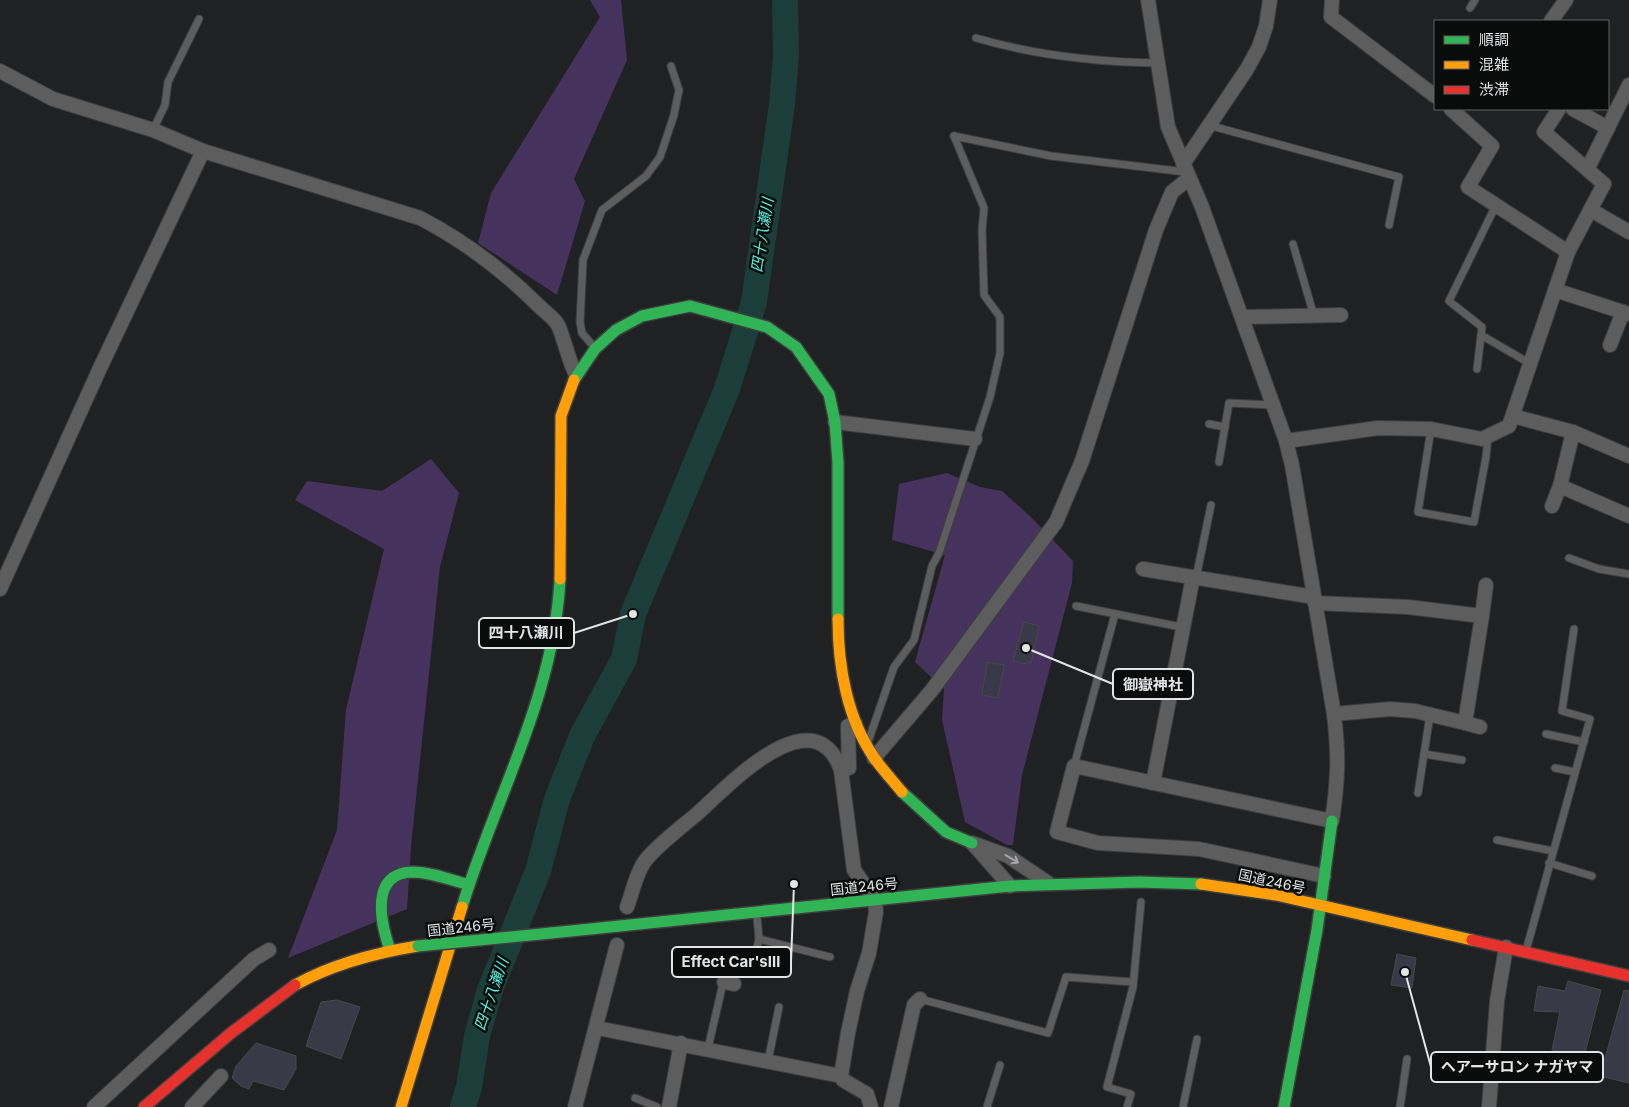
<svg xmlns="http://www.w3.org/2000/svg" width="1629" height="1107" viewBox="0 0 1629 1107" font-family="Inter,'Noto Sans JP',sans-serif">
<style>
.green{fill:#46335d}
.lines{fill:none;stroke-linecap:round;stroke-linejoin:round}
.river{stroke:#1c3e3a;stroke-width:26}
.building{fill:#383a47;stroke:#484849}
.lane-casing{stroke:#3d3e3f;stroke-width:9}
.street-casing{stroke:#3d3e3f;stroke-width:16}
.fast-casing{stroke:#3d3e3f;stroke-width:14}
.slow-casing{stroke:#3d3e3f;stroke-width:14}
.jam-casing{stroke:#3d3e3f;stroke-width:14}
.lane{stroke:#5d5d5e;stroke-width:7}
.street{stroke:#5d5d5e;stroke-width:14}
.fast{stroke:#30b455;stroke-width:11}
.slow{stroke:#ff9f0a;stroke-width:11}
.jam{stroke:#e5322d;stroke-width:11}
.fast-bridge-casing{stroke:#3d3e3f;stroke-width:14;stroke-linecap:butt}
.fast-bridge{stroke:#30b455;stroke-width:11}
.oneway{stroke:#a7a7a9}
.labels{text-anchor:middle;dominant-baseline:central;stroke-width:5;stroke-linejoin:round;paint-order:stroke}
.street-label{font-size:14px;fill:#e3e4e6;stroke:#0a0b0b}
.water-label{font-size:15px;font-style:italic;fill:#52f8e4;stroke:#0a0b0b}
.leader{fill:none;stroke:#e3e4e6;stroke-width:2}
.callout-dot{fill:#e3e4e6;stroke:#0a0b0b;stroke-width:2}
.callout{fill:#0a0b0b;stroke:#e3e4e6;stroke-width:2}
.callout-label{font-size:15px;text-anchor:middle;font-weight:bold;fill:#e3e4e6}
</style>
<rect width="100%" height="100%" fill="#202122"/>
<!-- green -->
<g class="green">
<path d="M590 0H621L627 60 574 179 585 201 557 295 478 243 491 193 600 17Z"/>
<path d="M431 459 459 493 440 567 411 847 407 909 288 958 337 830 346 710 384 549 295 500 307 481 382 491Z"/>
<path d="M947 473 980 487 1002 491 1032 518 1073 561 1072 583 1022 775 1013 845H1007L965 822 942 720 944 689 915 662 945 555 892 540 899 484Z"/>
</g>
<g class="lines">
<!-- river -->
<path class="river" d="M463 1107 469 1087 477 1036 490 990 538 871 557 799 582 736 624 659 633 614 727 389 754 302 782 104 786 56 785 0"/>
</g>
<!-- building -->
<g class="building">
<path d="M1024 622 1039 626 1031 663 1027 661 1026 664 1013 661Z"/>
<path d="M987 662 1004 665 998 698 982 695Z"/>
<path d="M1397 954 1416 958 1412 988 1391 985Z"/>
<path d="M1568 981 1601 990 1584 1057 1552 1050 1560 1012 1534 1011 1538 986 1565 991Z"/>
<path d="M1624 990 1629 991V1083L1600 1076Z"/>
<path d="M337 1000 360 1007 341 1059 306 1046 321 1002Z"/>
<path d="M256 1043 296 1056V1069L284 1090 253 1081 249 1089 241 1086 232 1078 236 1066Z"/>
</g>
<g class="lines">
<defs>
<g id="lane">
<path d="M1470 8 1475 0"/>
<path d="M976 38C1034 55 1098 62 1158 63"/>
<path d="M1208 125 1399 177 1389 225"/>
<path d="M153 130 165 105 168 82 199 19"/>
<path d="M954 136 1051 156 1186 172"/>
<path d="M1293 244 1314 316"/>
<path d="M1481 335 1529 363"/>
<path d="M595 348 582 333 580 322 583 260 602 210 646 176 660 157 674 115 679 90 671 66"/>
<path d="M1477 369 1482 327 1449 301 1496 205"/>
<path d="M1209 424 1225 427"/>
<path d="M1431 429 1418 512 1474 522 1486 457 1488 436"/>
<path d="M1219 462 1229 403 1273 405"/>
<path d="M1569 558 1599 569 1629 574"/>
<path d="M1196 578 1211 505"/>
<path d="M1076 606 1181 627"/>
<path d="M1546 734 1584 742"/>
<path d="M868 742 894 667 914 640 932 566 939 553 990 397 1000 353V317L984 295 982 230 984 208 954 136"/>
<path d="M1424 754 1462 760"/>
<path d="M1074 766 1115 614"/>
<path d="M1555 768 1575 772"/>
<path d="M1418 793 1430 715"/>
<path d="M1497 840 1553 851"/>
<path d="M1549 863 1592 876"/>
<path d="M759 939 830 957"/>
<path d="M1527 947 1590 719 1562 711 1574 629"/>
<path d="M753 963 759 939 757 917"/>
<path d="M920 999 1048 1033 1066 977 1132 982"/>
<path d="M708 1048 727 966"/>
<path d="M768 1061 779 1007"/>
<path d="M635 1098 657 1107"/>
<path d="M987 1107 1000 1065"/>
<path d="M1127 1107 1131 1094 1107 1087 1133 987 1141 902"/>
<path d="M1183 1107 1197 1039"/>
<path d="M1400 1107 1407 1059"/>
</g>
<g id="street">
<path d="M1148 0 1168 127 1202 207 1286 441 1292 465 1334 714C1339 756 1338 780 1332 821L1074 766 1057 832 1098 843 1199 849 1324 876"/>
<path d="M1332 0 1331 17 1435 96"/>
<path d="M1551 21 1566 0"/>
<path d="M0 71 53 99 153 130 203 151 420 218C464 241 504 271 539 306 545 312 554 318 558 325 565 341 568 359 576 375"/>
<path d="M1451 109 1492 146 1468 187 1568 252"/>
<path d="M1573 109 1608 128"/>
<path d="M1183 164 1247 69 1259 47 1266 26 1270 0"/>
<path d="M1588 168 1629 85"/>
<path d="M1591 210 1629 232"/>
<path d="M1555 290 1629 314"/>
<path d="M1242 317 1341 315"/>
<path d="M1610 345 1623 312"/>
<path d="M1513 416 1573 432 1560 486 1552 506"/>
<path d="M835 422 975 439"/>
<path d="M1573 432 1629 456"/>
<path d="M1286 441 1378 428 1431 429 1482 439 1509 426 1568 252 1604 184 1544 132 1559 109"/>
<path d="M1560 486 1629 516"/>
<path d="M1143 569 1314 597"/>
<path d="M0 589 100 368 203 151"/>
<path d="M1315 603 1408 607 1482 616 1465 723 1415 711 1390 709 1334 714"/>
<path d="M1482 616 1486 585"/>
<path d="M1465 723 1480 727"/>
<path d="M874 758 932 690 1056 522 1082 461 1156 230 1172 192 1188 179"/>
<path d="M841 770 849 768 848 726 855 723"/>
<path d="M1153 783 1193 577"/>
<path d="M972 843 1008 856 1048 883"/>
<path d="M974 845 1010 886"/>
<path d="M627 907C632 894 636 873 645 861 656 846 683 826 698 813 729 785 814 694 841 770L854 870 875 900 876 912 869 953 857 991 848 1033 841 1076"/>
<path d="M724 982 734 984"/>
<path d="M597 1028 841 1076 843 1080 867 1094 871 1107"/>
<path d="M94 1107 254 959 269 950"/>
<path d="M192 1107 221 1076"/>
<path d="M575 1107 617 945"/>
<path d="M669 1107 681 1043"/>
<path d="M891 1107 914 1005 920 999"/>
<path d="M1489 1107 1497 1001 1506 947"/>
</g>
<g id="fast">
<path d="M574 380 595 349 616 330 642 316 690 306 767 327 796 347 829 394 835 422 838 463V619"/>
<path d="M902 792 946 832 972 843"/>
<path d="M462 907C496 796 554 697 560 579"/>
<path d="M551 933 1010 886 1140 882 1201 884"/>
<path d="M390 950C381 924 369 873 412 872 431 872 451 880 469 885"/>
<path d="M1284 1107 1317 930 1332 821"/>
</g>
<g id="slow">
<path d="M560 579 561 416 574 380"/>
<path d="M838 619C838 666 847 719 875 759 883 770 893 781 902 792"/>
<path d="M1201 884 1276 895 1472 940"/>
<path d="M295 985C333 964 374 953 418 946"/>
<path d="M401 1107 462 907"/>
</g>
<g id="jam">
<path d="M1472 940 1629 976"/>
<path d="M144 1107 231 1033 295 985"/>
</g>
</defs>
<!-- lane casing -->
<use href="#lane" class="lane-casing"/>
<!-- street casing -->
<use href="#street" class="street-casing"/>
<!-- fast casing -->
<use href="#fast" class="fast-casing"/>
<!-- slow casing -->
<use href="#slow" class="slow-casing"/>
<!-- jam casing -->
<use href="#jam" class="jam-casing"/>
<!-- lane -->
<use href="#lane" class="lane"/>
<!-- street -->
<use href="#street" class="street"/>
<!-- fast -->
<use href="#fast" class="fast"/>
<!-- slow -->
<use href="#slow" class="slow"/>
<!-- jam -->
<use href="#jam" class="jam"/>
<defs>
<path id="fast-bridge" d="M418 946 551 933"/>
</defs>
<!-- fast-bridge casing -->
<use href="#fast-bridge" class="fast-bridge-casing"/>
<!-- fast-bridge -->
<use href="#fast-bridge" class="fast-bridge"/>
</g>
<!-- one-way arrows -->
<defs><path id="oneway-shaft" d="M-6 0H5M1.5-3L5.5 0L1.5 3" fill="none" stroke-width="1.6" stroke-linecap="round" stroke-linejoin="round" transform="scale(1.25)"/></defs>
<use class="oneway" href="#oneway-shaft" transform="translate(1012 859) rotate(31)"/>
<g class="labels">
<!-- street labels -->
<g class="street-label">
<text transform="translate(1272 881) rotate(12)">国道246号</text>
<text transform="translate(864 886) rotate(-6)">国道246号</text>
<text transform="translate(461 927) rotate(-6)">国道246号</text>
</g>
<!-- water labels -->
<g class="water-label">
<text transform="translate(762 235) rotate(-81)">四十八瀬川</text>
<text transform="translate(491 994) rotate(-71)">四十八瀬川</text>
</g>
</g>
<!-- callouts -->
<path class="leader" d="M633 614L574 633M1026 648L1113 684M794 884L791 962M1405 972L1431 1067"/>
<g class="callout-dot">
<circle cx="633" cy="614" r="5"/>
<circle cx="1026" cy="648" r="5"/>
<circle cx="794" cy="884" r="5"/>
<circle cx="1405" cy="972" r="5"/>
</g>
<g class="callout">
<rect x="479" y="618" width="95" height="30" rx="5"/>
<rect x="1113" y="669" width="80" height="30" rx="5"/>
<rect x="672" y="947" width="119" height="30" rx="5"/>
<rect x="1431" y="1052" width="172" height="30" rx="5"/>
</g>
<g class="callout-label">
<text x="526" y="638">四十八瀬川</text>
<text x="1153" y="690">御嶽神社</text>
<text x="731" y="967">Effect Car'sⅢ</text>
<text x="1517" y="1072">ヘアーサロン ナガヤマ</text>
</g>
<!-- legend -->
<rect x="1434" y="20" width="175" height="90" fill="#0a0b0b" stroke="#616263"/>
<rect x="1444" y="36" width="25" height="8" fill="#30b455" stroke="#616263"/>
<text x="1479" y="45" font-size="15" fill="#e3e4e6">順調</text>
<rect x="1444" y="61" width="25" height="8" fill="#ff9f0a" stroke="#616263"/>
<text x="1479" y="70" font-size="15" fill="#e3e4e6">混雑</text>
<rect x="1444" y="86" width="25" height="8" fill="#e5322d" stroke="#616263"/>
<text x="1479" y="95" font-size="15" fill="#e3e4e6">渋滞</text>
</svg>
